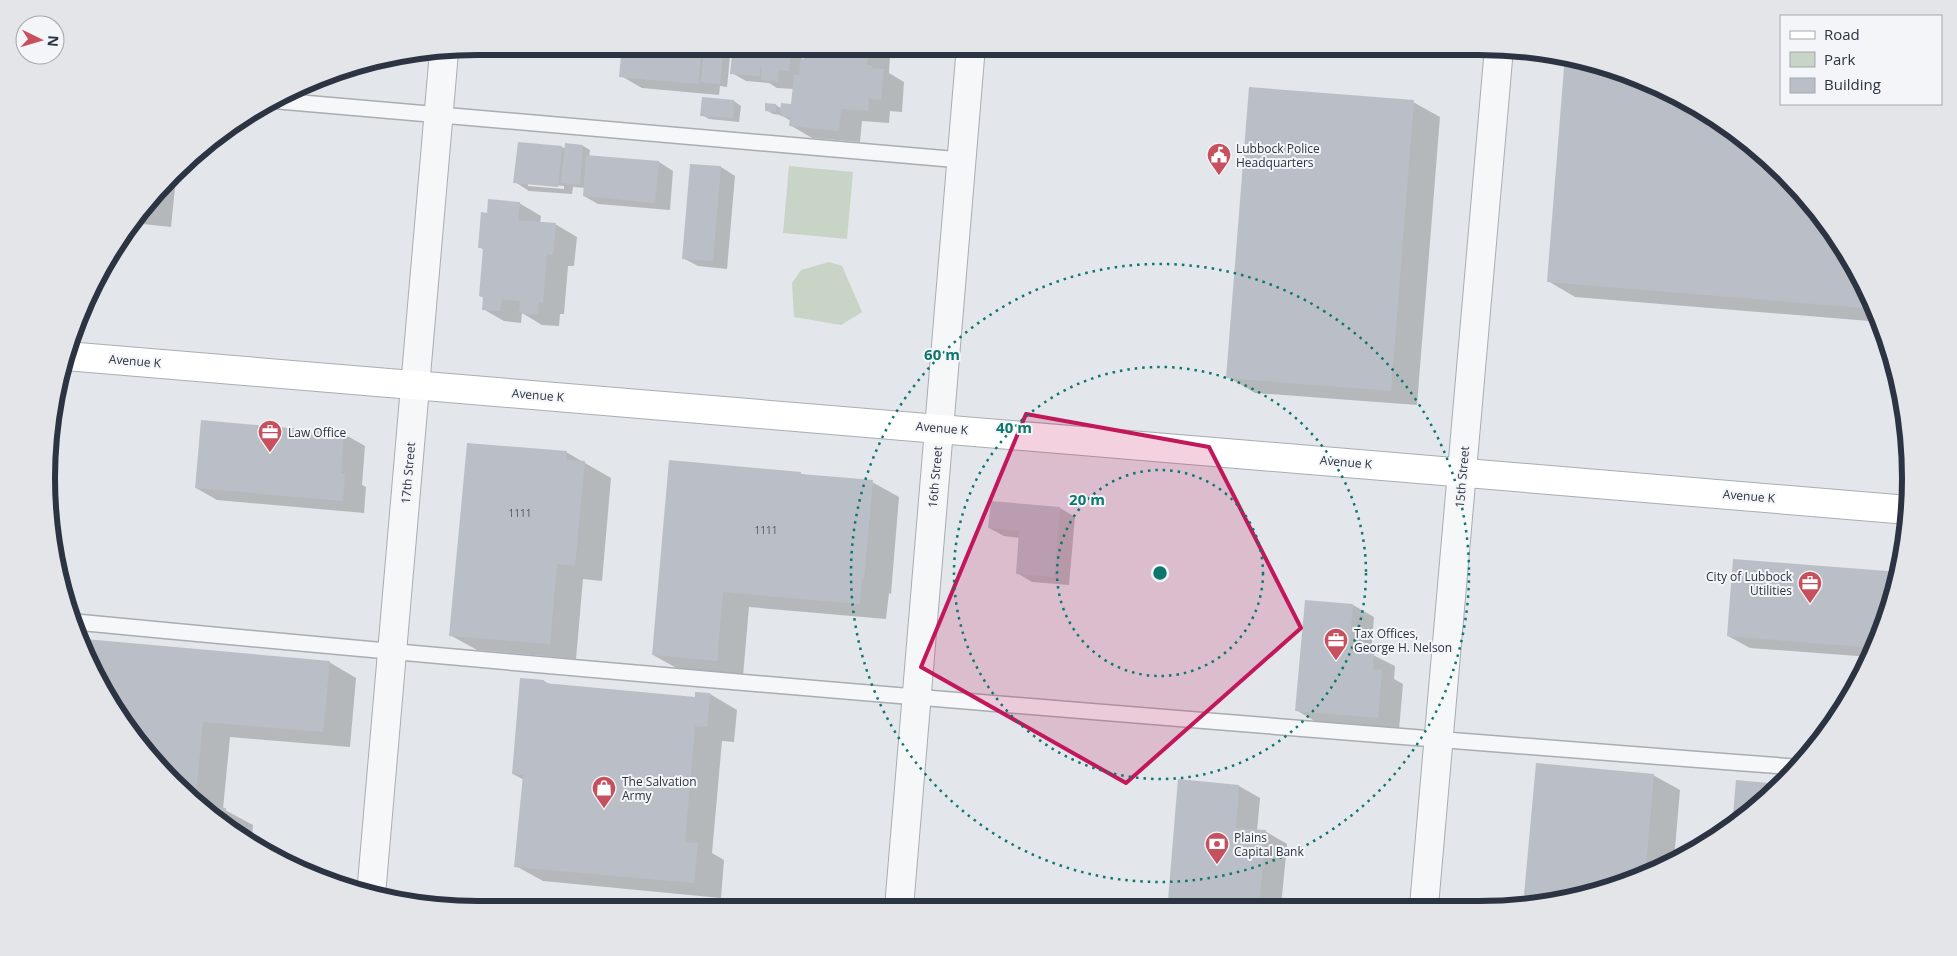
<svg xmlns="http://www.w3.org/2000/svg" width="1957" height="956" viewBox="0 0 1957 956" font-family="'Open Sans',sans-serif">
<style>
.green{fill:#c8d4c5}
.shadow{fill:#0003;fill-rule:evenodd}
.building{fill:#babfc7}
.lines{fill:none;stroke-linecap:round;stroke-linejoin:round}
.service-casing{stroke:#a8adb4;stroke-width:18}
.minor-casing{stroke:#a8adb4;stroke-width:30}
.secondary-casing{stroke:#a8adb4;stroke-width:30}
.service{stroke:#f6f7f9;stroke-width:15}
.minor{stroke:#f6f7f9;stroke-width:28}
.secondary{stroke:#fff;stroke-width:28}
.marked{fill:#c2185b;fill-opacity:0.2;stroke:#c2185b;stroke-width:4;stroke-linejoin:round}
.ring{fill:none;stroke:#0f766e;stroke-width:2.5;stroke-dasharray:2.5 5}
.labels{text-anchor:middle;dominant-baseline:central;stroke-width:4;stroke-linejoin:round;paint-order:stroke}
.number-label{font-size:10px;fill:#505663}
.poi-label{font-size:12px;fill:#2c3342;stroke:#f3f5f8;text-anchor:start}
.street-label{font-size:12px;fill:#2c3342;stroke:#f3f5f8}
.rim{fill:none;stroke:#2c3342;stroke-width:6}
.centre{fill:#0f766e;stroke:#f3f5f8;stroke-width:2.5}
.ring-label{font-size:15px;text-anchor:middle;font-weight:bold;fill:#0f766e;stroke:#f3f5f8;stroke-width:4;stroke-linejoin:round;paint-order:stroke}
</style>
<rect width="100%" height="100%" fill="#e3e6ea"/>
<!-- green -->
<g class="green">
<path d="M789 166 853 172 847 239 783 233Z"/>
<path d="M829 262 842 266 862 312 841 325 794 317 792 283 801 270Z"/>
</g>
<!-- shadow -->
<g class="shadow">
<path d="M623 46H724L723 54 730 57 727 87 720 86 719 95 642 88 621 76Z"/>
<path d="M734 46H789L788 51 805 60 806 46H873L890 56 889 73 904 82 902 112 890 111 889 123 862 121 860 142 812 138 790 125 791 121 781 115 773 114 766 110 776 105 782 109 792 106 794 89 777 88 769 83 746 81 732 73Z"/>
<path d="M1567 56 1644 79 1719 119 1784 173 1838 238 1878 313 1881 322 1575 297 1548 281Z"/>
<path d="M734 101 741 106 739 122 709 119 702 115Z"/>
<path d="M1413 102 1440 117 1417 405 1255 393 1228 377Z"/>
<path d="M583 146 590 150 589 156 659 162 673 171 670 210 598 204 584 196 585 188 573 187 572 194 529 191 515 182 562 147 566 149ZM528 183 564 186V189L528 186Z"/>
<path d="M192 161 190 173 181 172Z"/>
<path d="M721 167 735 176 727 269 698 266 683 258Z"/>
<path d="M176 178 171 227 133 223Z"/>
<path d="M519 203 541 216 540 223 555 224 577 237 574 266H568L564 314H560L559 326 542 325 522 313 521 323 504 321 483 309 484 298 480 296 484 250 479 247 488 214Z"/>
<path d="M202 421 344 434 365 446 362 485 366 487 364 513 217 500 196 488Z"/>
<path d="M566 452 611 478 602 581 583 579 576 659 477 650 450 635Z"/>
<path d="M800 473 805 476 872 482 899 497 891 594 889 593 886 619 749 607 743 676 680 670 653 655Z"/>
<path d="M992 502 1060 508 1075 517 1069 585 1032 582 1017 573 1020 538 1004 536 989 528Z"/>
<path d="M1899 573 1878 643 1870 657 1750 648 1728 636Z"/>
<path d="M1353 605 1374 617 1371 654 1395 666 1394 679 1403 684 1399 730 1318 723 1296 710Z"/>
<path d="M85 650 329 662 356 678 350 747 230 737 223 809 253 825 252 839 193 802 135 741 91 669Z"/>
<path d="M544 681 551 685 696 698V693L710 694 737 710 734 742 722 741 712 853 724 860 721 898 543 881 516 866 524 780 513 774Z"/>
<path d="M1537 764 1653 775 1680 790 1674 860 1644 877 1536 906H1524Z"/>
<path d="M1179 780 1239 786 1260 798 1257 831H1265L1287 844 1281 907H1182L1169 900Z"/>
</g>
<!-- building -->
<g class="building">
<path d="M622 46H702L698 84 619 77Z"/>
<path d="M733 46H774V49L791 50 789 71 779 70 778 82 761 80 762 68H760V76L730 74Z"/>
<path d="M805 46H869L867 65H872V68L884 69 881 100 869 99 868 111 841 109 839 131 789 126 790 117 780 116 781 103 791 104 794 75H799L801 59H804Z"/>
<path d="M704 50 723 52 720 84 701 82Z"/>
<path d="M1565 55 1644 79 1719 119 1784 173 1838 238 1876 309 1547 282Z"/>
<path d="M1249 87 1414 100 1391 391 1226 378Z"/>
<path d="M702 97 734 100 733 118 700 116Z"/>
<path d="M765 103 776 104V112L765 111Z"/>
<path d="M518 142 562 146 558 187 513 183Z"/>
<path d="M565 143 583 145 580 185 561 183Z"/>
<path d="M586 155 659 161 655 203 583 196Z"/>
<path d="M690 164 721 166 713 261 682 259Z"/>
<path d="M488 199 520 202 518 220 556 223 553 255 547 254 543 303 539 302 538 315 519 313 520 301 502 299 500 311 482 310 483 297 479 296 483 248H478L481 212 487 213Z"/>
<path d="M201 420 344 433 341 473 345 474 343 501 195 488Z"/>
<path d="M467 443 567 451 566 460 585 461 575 566 557 564 550 644 449 636Z"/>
<path d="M669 460 801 472V474L873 480 864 579H862L860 604 723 592 717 661 652 655Z"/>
<path d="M991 501 1060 507 1054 577 1016 574 1019 531 988 528Z"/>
<path d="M1733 559 1900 572 1875 648 1727 636Z"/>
<path d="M1305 600 1353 604 1349 651 1374 653 1373 669 1382 670 1378 718 1295 711Z"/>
<path d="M85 639 330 661 323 732 203 722 195 804 135 741 91 669 84 647Z"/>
<path d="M520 678 544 680V683L695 697V692L710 693 707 727 695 726 685 842 698 843 694 883 514 867 523 775 512 774Z"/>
<path d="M1536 763 1654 774 1645 877 1536 906H1523Z"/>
<path d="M1178 779 1239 785 1236 828 1266 830 1259 907 1168 900Z"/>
<path d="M1736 780 1779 784 1742 820 1732 826Z"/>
<path d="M198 805 226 808 225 822Z"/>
</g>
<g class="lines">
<defs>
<g id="service">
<path d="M279 101 961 160"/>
<path d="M76 622C649 677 1222 723 1795 767"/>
</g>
<g id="minor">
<path d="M371 895 444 52"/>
<path d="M1424 906 1499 48"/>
<path d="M899 908 971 46"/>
</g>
<path id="secondary" d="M66 356 1908 510"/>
</defs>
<!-- service casing -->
<use href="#service" class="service-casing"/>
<!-- minor casing -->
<use href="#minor" class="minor-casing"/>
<!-- secondary casing -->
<use href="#secondary" class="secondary-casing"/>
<!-- service -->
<use href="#service" class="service"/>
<!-- minor -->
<use href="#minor" class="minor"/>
<!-- secondary -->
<use href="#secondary" class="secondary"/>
</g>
<!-- marked area -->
<path class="marked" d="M1026 414 1209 447 1301 628 1126 783 921 667Z"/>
<!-- distance rings -->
<g class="ring">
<circle cx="1160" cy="573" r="103"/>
<circle cx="1160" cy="573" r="206"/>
<circle cx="1160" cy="573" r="309"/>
</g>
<!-- icons -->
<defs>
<symbol id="civic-pin" viewBox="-11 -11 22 30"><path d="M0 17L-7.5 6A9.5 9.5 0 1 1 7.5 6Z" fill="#c7505f" stroke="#f3f5f8"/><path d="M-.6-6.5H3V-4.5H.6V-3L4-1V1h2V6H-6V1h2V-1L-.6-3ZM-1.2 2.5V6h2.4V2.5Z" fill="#fff"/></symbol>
<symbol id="office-pin" viewBox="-11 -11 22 30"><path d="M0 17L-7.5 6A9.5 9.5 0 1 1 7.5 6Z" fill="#c7505f" stroke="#f3f5f8"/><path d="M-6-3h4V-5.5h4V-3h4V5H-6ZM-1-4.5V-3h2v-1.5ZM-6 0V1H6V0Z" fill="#fff"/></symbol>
<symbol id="shop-pin" viewBox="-11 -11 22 30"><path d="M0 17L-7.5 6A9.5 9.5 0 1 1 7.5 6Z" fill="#c7505f" stroke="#f3f5f8"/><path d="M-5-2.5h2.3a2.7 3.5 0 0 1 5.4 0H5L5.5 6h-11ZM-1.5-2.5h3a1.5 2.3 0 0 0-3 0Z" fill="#fff"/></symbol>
<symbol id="bank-pin" viewBox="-11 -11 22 30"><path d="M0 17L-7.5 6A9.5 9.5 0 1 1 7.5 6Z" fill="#c7505f" stroke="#f3f5f8"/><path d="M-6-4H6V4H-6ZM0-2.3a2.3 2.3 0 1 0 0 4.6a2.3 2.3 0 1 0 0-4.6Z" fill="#fff"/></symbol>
</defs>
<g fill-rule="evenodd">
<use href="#civic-pin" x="1205" y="141" width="28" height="38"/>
<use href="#office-pin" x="256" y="418" width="28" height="38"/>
<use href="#office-pin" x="1796" y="569" width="28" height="38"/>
<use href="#office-pin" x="1322" y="626" width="28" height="38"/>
<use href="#shop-pin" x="590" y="774" width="28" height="38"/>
<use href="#bank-pin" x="1203" y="830" width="28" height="38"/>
</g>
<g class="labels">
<!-- number labels -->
<g class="number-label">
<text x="520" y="513">1111</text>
<text x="766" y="530">1111</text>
</g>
<!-- poi labels -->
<g class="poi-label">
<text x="1236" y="148">Lubbock Police<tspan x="1236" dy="14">Headquarters</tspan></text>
<text x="288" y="432">Law Office</text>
<text x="1792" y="576" text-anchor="end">City of Lubbock<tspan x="1792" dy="14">Utilities</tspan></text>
<text x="1354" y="633">Tax Offices,<tspan x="1354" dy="14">George H. Nelson</tspan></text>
<text x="622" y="781">The Salvation<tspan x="622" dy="14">Army</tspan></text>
<text x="1234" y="837">Plains<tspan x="1234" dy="14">Capital Bank</tspan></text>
</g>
<!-- street labels -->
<g class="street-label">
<text transform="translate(135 361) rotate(5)">Avenue K</text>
<text transform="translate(538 395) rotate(5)">Avenue K</text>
<text transform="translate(942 428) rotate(5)">Avenue K</text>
<text transform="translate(1346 462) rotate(5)">Avenue K</text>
<text transform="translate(408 473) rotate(-85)">17th Street</text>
<text transform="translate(935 477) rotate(-85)">16th Street</text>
<text transform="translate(1462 477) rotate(-85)">15th Street</text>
<text transform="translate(1749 496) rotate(5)">Avenue K</text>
</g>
</g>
<!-- crop -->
<path d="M0 0H1957V956H0ZM478 55H1479A423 423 0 0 1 1902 478V478A423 423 0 0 1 1479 901H478A423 423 0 0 1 55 478V478A423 423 0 0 1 478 55Z" fill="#e3e5e9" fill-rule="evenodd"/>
<path class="rim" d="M478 55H1479A423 423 0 0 1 1902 478V478A423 423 0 0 1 1479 901H478A423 423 0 0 1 55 478V478A423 423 0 0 1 478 55Z"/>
<circle cx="1160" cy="573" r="8" class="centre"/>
<g class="ring-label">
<text x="942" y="360">60 m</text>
<text x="1014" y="433">40 m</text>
<text x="1087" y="505">20 m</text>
</g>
<!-- legend -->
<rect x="1780" y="15" width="162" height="90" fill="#f3f5f8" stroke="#a3a7af"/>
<rect x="1790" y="31" width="25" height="8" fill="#ffffff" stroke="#a3a7af"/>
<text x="1824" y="40" font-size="15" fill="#2c3342">Road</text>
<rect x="1790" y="52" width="25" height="15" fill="#c8d4c5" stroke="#a3a7af"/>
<text x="1824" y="65" font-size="15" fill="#2c3342">Park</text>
<rect x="1790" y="78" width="25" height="15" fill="#babfc7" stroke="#a3a7af"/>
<text x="1824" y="90" font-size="15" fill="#2c3342">Building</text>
<!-- north arrow -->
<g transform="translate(40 40) rotate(95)"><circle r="24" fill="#f3f5f8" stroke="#a3a7af"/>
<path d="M0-4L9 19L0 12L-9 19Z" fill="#c7505f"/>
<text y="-8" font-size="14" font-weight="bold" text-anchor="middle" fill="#2c3342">N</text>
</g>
</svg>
